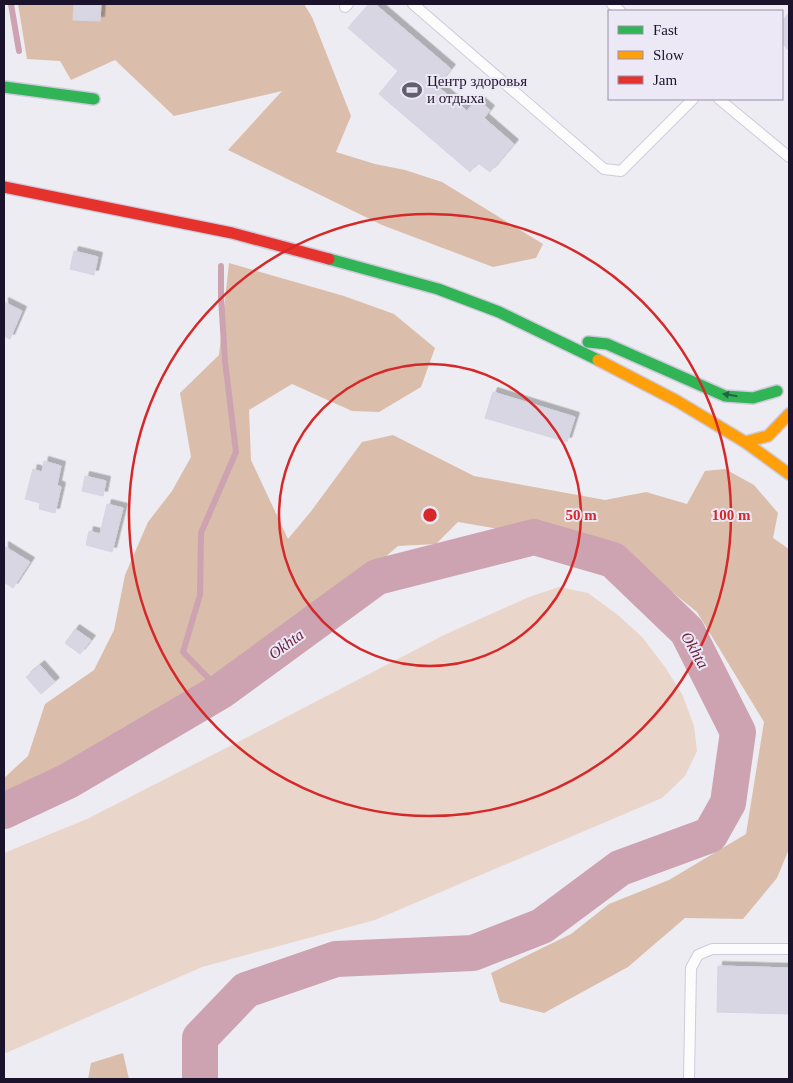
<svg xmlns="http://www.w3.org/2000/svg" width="793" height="1083" viewBox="0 0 793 1083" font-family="Georgia,serif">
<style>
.green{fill:#e9d5ca}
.forest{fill:#dabeab}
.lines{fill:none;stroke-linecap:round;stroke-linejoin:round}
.stream{stroke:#cda2b1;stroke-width:6}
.river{stroke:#cda2b1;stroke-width:36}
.building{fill:#d7d6e2;stroke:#d4d5e5;filter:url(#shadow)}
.lane-casing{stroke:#cfcadb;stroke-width:12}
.fast-casing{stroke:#cfcadb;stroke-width:14}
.slow-casing{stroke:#cfcadb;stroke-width:14}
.jam-casing{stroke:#cfcadb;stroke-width:14}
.lane{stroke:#fcfcfd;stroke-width:10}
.fast{stroke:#30b455;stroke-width:11}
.slow{stroke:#ff9f0a;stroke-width:11}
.jam{stroke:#e5322d;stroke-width:11}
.oneway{fill:#266340}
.ring{fill:none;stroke:#d62828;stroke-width:2.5}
.labels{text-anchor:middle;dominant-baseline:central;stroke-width:4;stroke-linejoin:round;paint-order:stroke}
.poi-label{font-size:15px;fill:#1b122b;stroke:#ece8f6;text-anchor:start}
.water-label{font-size:16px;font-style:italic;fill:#6d2240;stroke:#ece8f6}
.centre{fill:#d62828;stroke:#ece8f6;stroke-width:2.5}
.ring-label{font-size:15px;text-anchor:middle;font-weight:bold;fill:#d62828;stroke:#ece8f6;stroke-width:4;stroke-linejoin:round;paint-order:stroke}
</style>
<defs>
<filter id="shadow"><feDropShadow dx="4.5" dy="-4.5" stdDeviation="0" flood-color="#0004"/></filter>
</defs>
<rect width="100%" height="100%" fill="#edecf2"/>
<!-- green -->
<path class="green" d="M559 587 588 593 618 615 642 637 665 667 682 694 694 726 697 751 685 776 662 798 375 920 202 967 6 1053 4 1051V853L87 819 269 726 444 635 529 597Z"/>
<!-- forest -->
<g class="forest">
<path d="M18 4H304L312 17 351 116 336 152 375 164 405 170 442 182 543 244 536 258 493 267 382 225 228 150 282 91 174 116 115 60 71 80 60 61 27 59Z"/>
<path d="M229 263 344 296 394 314 435 348 421 387 379 412 352 411 292 384 249 410 251 460 288 539 312 510 362 442 393 435 474 476 605 500 646 492 687 504 705 471 725 469 754 485 778 513 773 538 789 549V849L777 878 743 919 685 918 628 967 544 1013 500 1002 491 973 571 934 609 904 669 880 746 834 764 722 697 612 620 550 548 529H499L458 522 436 544 398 546 362 577 234 677 81 767 4 798V778L28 756 45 704 94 670 114 630 125 575 148 522 172 491 191 457 180 393 219 355Z"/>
<path d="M123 1053 129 1079H88L91 1063Z"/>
</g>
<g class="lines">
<!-- stream -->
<g class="stream">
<path d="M11 4 19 51"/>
<path d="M221 691 183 652 200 595 201 533 236 452 225 361 221 297V266"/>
</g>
<!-- river -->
<path class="river" d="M4 811 68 781 221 691 377 577 534 537 613 560 687 631 738 732 728 803 710 835 620 868 542 926 473 953 336 959 246 990 200 1038V1079"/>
</g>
<!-- building -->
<g class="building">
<path d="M74 4H101L100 21 73 20Z"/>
<path d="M369 4H375L451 69 437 86 467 111 477 99 490 110 484 118 514 144 490 172 478 163 470 172 379 94 398 71 348 28Z"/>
<path d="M789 13V51L782 43V21Z"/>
<path d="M74 251 98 257 94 275 70 269Z"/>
<path d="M4 302 22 311 10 339 4 336Z"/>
<path d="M493 392 575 417 567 442 485 418Z"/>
<path d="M44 461 61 466 57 485 61 487 55 513 39 509 40 503 25 499 33 469 42 472Z"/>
<path d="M85 476 106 481 103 496 82 491Z"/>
<path d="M107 504 123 508 112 552 86 545 89 531 100 534Z"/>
<path d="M4 546 30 562 13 588 4 582Z"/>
<path d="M75 629 91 640 80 654 65 643Z"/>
<path d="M40 665 55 682 41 694 26 677Z"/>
<path d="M718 966 789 968V1014L717 1012Z"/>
</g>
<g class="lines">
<defs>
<g id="lane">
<path d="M413 4 604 169 621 171 693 99"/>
<path d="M612 4 620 11"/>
<path d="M345 7 348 4"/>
<path d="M719 99 789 157"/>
<path d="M689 1079 691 968 698 955 712 949H789"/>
</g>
<g id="fast">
<path d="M4 87 94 99"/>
<path d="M329 259 438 289 499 312 598 360"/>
<path d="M588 342 607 344 725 396 753 398 777 391"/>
</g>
<g id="slow">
<path d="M598 360 677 401 745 442 789 474"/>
<path d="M745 442 768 436 789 414"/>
</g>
<path id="jam" d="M4 187 232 233 329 259"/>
</defs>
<!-- lane casing -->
<use href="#lane" class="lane-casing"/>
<!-- fast casing -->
<use href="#fast" class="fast-casing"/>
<!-- slow casing -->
<use href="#slow" class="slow-casing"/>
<!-- jam casing -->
<use href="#jam" class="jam-casing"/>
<!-- lane -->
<use href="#lane" class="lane"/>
<!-- fast -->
<use href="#fast" class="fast"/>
<!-- slow -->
<use href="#slow" class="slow"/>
<!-- jam -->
<use href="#jam" class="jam"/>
</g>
<!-- one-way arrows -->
<defs><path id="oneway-solid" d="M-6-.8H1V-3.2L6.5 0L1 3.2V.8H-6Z" transform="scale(1.25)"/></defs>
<use class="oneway" href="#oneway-solid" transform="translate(730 395) rotate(-171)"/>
<!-- distance rings -->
<g class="ring">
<circle cx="430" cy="515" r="151"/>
<circle cx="430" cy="515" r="301"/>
</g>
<!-- icons -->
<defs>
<symbol id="stadium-bare" viewBox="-9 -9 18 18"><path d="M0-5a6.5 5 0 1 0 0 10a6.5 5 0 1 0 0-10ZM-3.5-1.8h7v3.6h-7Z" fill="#645e71" stroke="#ece8f6" stroke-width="2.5" paint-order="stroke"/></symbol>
</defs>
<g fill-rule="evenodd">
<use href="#stadium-bare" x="398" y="76" width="28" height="28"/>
</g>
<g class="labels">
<!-- poi labels -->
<g class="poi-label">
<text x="427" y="81">Центр здоровья<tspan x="427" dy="17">и отдыха</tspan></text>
</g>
<!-- water labels -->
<g class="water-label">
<text transform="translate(286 644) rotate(-36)">Okhta</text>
<text transform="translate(695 650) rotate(60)">Okhta</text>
</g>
</g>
<circle cx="430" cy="515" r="8" class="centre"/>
<g class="ring-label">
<text x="581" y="520">50 m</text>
<text x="731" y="520">100 m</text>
</g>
<!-- border -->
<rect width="793" height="1083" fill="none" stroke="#1b122b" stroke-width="10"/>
<!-- legend -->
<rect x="608" y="10" width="175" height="90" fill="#ece8f6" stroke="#9892a5"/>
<rect x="618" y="26" width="25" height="8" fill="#30b455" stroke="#9892a5"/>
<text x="653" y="35" font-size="15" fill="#1b122b">Fast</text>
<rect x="618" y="51" width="25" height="8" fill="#ff9f0a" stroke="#9892a5"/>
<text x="653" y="60" font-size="15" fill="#1b122b">Slow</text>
<rect x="618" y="76" width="25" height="8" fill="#e5322d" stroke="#9892a5"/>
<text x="653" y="85" font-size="15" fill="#1b122b">Jam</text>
</svg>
